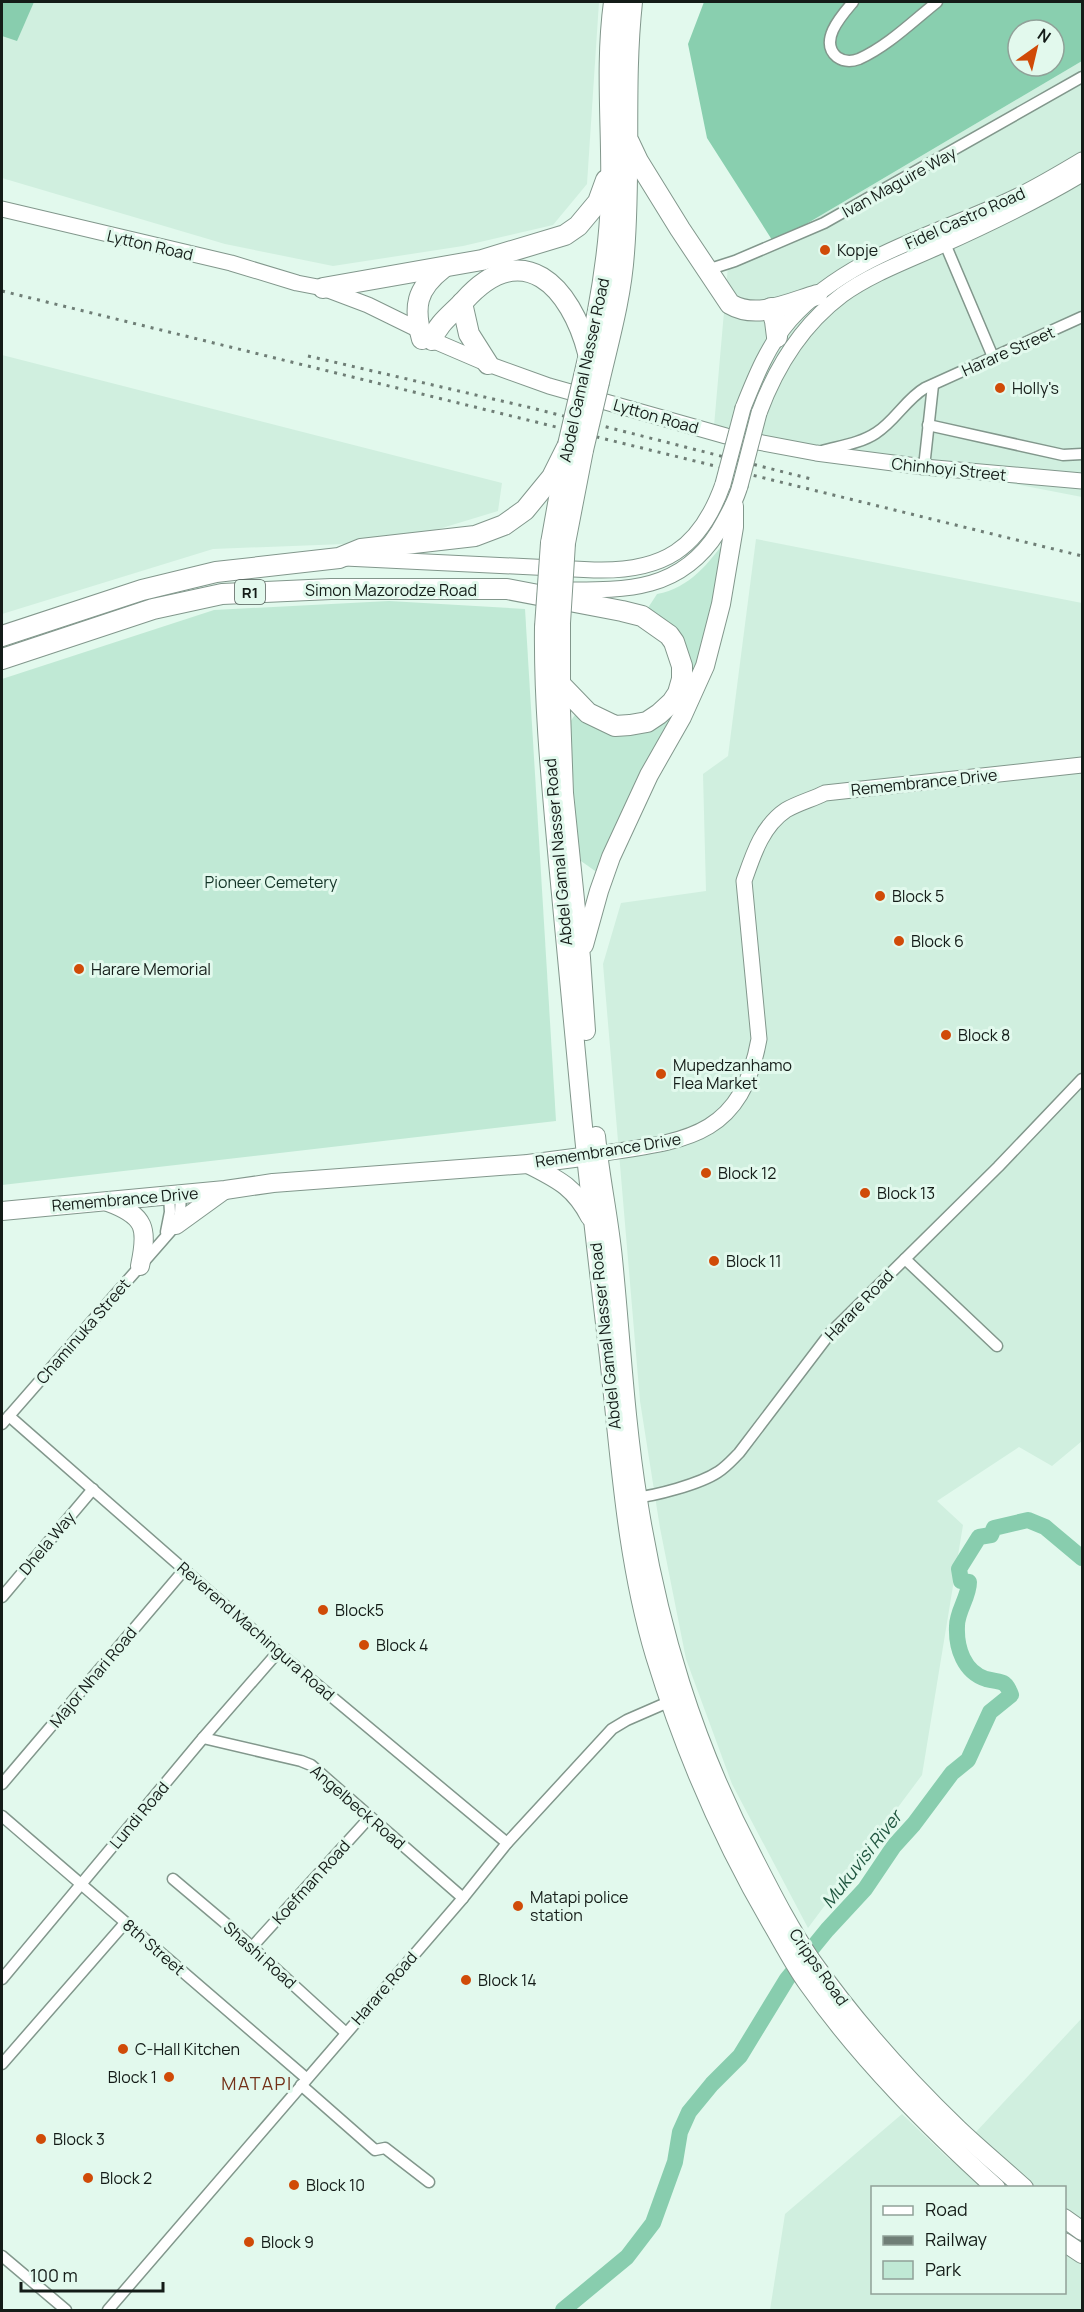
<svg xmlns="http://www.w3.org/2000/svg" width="1084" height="2312" viewBox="0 0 1084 2312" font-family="Manrope,sans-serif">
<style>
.built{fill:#d0efdf;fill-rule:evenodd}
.green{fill:#c0e9d5}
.forest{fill:#89cfaf;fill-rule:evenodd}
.water{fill:#88cdae}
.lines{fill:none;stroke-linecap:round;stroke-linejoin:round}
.river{stroke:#88cdae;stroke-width:16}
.street-casing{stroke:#82978c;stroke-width:13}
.secondary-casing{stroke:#82978c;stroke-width:17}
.primary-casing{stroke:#82978c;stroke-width:20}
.highway-casing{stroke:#82978c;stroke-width:22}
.street{stroke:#fff;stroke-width:10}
.secondary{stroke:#fff;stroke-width:15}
.primary{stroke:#fff;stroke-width:18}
.highway{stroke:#fff;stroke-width:20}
.rail{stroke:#6f7e76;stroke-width:3;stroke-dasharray:3 6;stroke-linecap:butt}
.secondary-bridge-casing{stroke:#82978c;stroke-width:17;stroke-linecap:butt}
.primary-bridge-casing{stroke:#82978c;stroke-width:20;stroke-linecap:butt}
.highway-bridge-casing{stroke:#82978c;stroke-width:22;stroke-linecap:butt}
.secondary-bridge{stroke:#fff;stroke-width:15}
.primary-bridge{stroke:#fff;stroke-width:18}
.highway-bridge{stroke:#fff;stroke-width:20}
.poi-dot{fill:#d04b08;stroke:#e2f9ed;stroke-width:2}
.labels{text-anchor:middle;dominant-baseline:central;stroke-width:6;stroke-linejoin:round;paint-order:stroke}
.shield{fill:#e2f9ed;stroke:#525e58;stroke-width:1.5}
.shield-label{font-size:15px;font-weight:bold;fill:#141c18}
.street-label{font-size:16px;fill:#141c18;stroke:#e2f9ed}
.poi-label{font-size:16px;fill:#141c18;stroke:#e2f9ed;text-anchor:start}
.park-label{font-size:16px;fill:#143427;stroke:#e2f9ed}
.water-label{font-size:18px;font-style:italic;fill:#215741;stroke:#e2f9ed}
.neighbourhood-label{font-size:18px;letter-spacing:1.5px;fill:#733118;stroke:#e2f9ed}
</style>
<rect width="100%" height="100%" fill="#e2f9ed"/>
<!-- built -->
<g class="built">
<path d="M2 2H599L587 184 553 225 463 246 333 266 225 244 2 178Z"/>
<path d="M1082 61V497L714 426 728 266 774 243Z"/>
<path d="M2 355 502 483 498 511 396 542 213 549 2 614Z"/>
<path d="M756 539 1082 603V1441L1052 1466 1019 1447 937 1501 963 1525 922 1775 808 1928 732 1784 686 1659 660 1528 640 1401 603 964 621 903 706 891 703 774 728 756Z"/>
<path d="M1082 2018V2310H770L785 2214 902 2114 950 2160ZM872 2188H1064V2292H872Z"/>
</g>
<!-- green -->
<g class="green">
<path d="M728 537 699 667 598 873 581 861 576 829 570 722 577 712C605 736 610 738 647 731L687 671 646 611 657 594C690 588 709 563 728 537Z"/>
<path d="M389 601 525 609 556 1121 2 1185V679L214 610Z"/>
</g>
<!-- forest -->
<path class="forest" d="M704 2H1082V61L774 243 707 138 688 44ZM1018 30H1054V66H1018Z"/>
<!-- water -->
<path class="water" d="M2 2H34L17 41 2 36Z"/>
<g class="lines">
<!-- river -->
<path class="river" d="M563 2310 627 2257 653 2223 675 2162 680 2132 689 2112 712 2084 740 2056 787 1979 827 1930 865 1889 894 1846 914 1824 952 1773 968 1760 990 1712 1011 1695C1005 1678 1000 1683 986 1679 964 1672 956 1648 957 1626 957 1611 969 1597 969 1582L961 1581 959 1569 979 1537 991 1535 994 1528 1028 1520 1045 1527 1082 1558"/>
<defs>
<g id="street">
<path d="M853 2C842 15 818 41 837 57 844 62 851 62 859 59 888 46 913 21 937 2"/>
<path d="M943 239 993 357"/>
<path d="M707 270 735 261 824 223 1082 77"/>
<path d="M928 425 1063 455 1082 454"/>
<path d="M822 451C840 446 861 443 876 433 895 421 906 399 925 388L1082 317"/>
<path d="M924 467 933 385"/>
<path d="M166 1232 170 1212 169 1195"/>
<path d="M905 1259 997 1346"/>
<path d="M9 1416 278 1652 507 1843"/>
<path d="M2 1424 176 1225 180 1213 181 1194"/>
<path d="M633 1498C655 1496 700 1484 718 1472 726 1467 732 1460 739 1453L831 1332 998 1167 1082 1079"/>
<path d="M2 1597 93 1489"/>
<path d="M203 1738 301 1761 311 1765 463 1898"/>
<path d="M2 1784 184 1570"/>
<path d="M2 1816 306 2078"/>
<path d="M173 1879 231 1928 346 2033"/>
<path d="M252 1947 370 1817"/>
<path d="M2 1979 203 1738 278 1652"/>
<path d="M2 2064 125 1923"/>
<path d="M301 2085 375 2150 385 2148 429 2182"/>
<path d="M2 2256 66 2310"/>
<path d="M108 2310 463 1898 507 1843 612 1729 627 1720 673 1700"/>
</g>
<g id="secondary">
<path d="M2 209 231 263 297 283 323 288 368 305 419 330 432 340 488 364 549 386 726 436 816 453 924 467 1082 481"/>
<path d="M743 408C755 378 768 345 790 320 849 254 942 233 1018 196 1040 185 1062 172 1082 160"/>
<path d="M759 413C776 367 802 325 842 295 871 274 907 261 940 246 989 224 1037 201 1082 174"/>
<path d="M345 558 594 570C663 572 700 549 723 484"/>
<path d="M553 590C619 590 678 595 718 532 727 517 735 503 740 486"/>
<path d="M598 1154C684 1141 741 1139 759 1039L744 881C753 855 762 826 786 810 798 803 813 799 825 793L1082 765"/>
</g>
<g id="primary">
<path d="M550 543 565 459"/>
<path d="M544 627C543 705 551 784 558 862 566 943 573 1025 581 1106 589 1190 599 1273 609 1357 620 1457 626 1559 655 1656 684 1751 723 1841 773 1926 784 1945 795 1966 808 1984 861 2059 928 2126 996 2188"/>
<path d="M560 684 564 793 581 958 586 1031"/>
<path d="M584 945 599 891 611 857 649 775 682 717 705 666 721 604 734 527V506"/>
<path d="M596 1136C600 1177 609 1218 613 1259 621 1339 625 1420 638 1500 658 1627 693 1743 753 1857 771 1892 789 1928 811 1960 854 2021 904 2077 958 2129 979 2149 1002 2168 1024 2188"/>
<path d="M528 1164C557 1179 574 1186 590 1217"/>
<path d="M108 1202C146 1216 148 1228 140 1266"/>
<path d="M2 1211 225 1190 273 1183 528 1164 597 1155"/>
<path d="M176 1225 223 1191"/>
<path d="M1064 2218 1082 2231"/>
<path d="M1064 2242 1082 2254"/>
</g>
<g id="highway">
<path d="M629 142 638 161 680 229 730 304C757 320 790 303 817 295"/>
<path d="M323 288 482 260 565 235 578 226 598 202 606 180"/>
<path d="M462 303 469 334 488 364"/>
<path d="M771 308 775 321 777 337"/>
<path d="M422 339C413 307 416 289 443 268"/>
<path d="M432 340C438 323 452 314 464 301 523 235 571 287 588 353"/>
<path d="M584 376C598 318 609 260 611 199 613 133 605 68 614 2"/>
<path d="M599 382C609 339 621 297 624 253 631 169 623 85 632 2"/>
<path d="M565 543 583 450"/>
<path d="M2 636 142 590 216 572 339 558 361 549 475 536 504 525 525 510 552 477 568 445"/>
<path d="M2 659 153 609 222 594 331 589H507L622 611 642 616 669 635 674 642 682 666V679L678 693 672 702 659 714 647 722 630 725 615 726 588 713 560 684V623"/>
</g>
</defs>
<!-- street casing -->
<use href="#street" class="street-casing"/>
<!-- secondary casing -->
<use href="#secondary" class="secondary-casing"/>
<!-- primary casing -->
<use href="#primary" class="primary-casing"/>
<!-- highway casing -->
<use href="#highway" class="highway-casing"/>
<!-- street -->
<use href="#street" class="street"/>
<!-- secondary -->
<use href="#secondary" class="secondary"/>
<!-- primary -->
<use href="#primary" class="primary"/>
<!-- highway -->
<use href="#highway" class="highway"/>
<!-- rail -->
<g class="rail">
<path d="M2 291 1082 556"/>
<path d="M308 356 532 408 815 480"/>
</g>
<defs>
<g id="secondary-bridge">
<path d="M723 484 743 408"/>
<path d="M740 486 759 413"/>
</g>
<path id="primary-bridge" d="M544 627 550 543"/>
<g id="highway-bridge">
<path d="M568 445 584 376"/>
<path d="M583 450 599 382"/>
<path d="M560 623 565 543"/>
</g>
</defs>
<!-- secondary-bridge casing -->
<use href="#secondary-bridge" class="secondary-bridge-casing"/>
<!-- primary-bridge casing -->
<use href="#primary-bridge" class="primary-bridge-casing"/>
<!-- highway-bridge casing -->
<use href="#highway-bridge" class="highway-bridge-casing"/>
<!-- secondary-bridge -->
<use href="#secondary-bridge" class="secondary-bridge"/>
<!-- primary-bridge -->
<use href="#primary-bridge" class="primary-bridge"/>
<!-- highway-bridge -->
<use href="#highway-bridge" class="highway-bridge"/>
</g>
<!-- markers -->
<g class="poi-dot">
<circle cx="825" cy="250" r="6"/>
<circle cx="1000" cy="388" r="6"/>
<circle cx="880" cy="896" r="6"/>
<circle cx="899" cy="941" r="6"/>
<circle cx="79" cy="969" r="6"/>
<circle cx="946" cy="1035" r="6"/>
<circle cx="661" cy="1074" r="6"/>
<circle cx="706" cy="1173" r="6"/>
<circle cx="865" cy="1193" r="6"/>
<circle cx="714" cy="1261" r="6"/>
<circle cx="323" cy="1610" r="6"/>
<circle cx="364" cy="1645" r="6"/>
<circle cx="518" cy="1906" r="6"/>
<circle cx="466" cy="1980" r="6"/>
<circle cx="123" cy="2049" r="6"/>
<circle cx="169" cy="2077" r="6"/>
<circle cx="41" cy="2139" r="6"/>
<circle cx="88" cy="2178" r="6"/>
<circle cx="294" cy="2185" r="6"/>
<circle cx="249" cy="2242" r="6"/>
</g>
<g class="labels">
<!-- shield labels -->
<rect class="shield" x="235" y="580" width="30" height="24" rx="4.5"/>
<g class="shield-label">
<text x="250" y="592">R1</text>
</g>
<!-- street labels -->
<g class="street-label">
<text transform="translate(899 182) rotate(-29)">Ivan Maguire Way</text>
<text transform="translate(965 218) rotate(-24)">Fidel Castro Road</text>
<text transform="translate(150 245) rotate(13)">Lytton Road</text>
<text transform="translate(1008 351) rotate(-24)">Harare Street</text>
<text transform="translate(584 370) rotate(-78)">Abdel Gamal Nasser Road</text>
<text transform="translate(656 416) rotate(16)">Lytton Road</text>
<text transform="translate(949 469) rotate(6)">Chinhoyi Street</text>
<text x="391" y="590">Simon Mazorodze Road</text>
<text transform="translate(924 782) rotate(-6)">Remembrance Drive</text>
<text transform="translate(558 852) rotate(-95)">Abdel Gamal Nasser Road</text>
<text transform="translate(608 1150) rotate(-9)">Remembrance Drive</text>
<text transform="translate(125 1199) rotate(-5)">Remembrance Drive</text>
<text transform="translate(859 1305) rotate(-46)">Harare Road</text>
<text transform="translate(83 1331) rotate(-49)">Chaminuka Street</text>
<text transform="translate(605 1336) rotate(-96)">Abdel Gamal Nasser Road</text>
<text transform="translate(47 1543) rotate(-50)">Dhela Way</text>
<text transform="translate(256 1631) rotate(41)">Reverend Machingura Road</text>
<text transform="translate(93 1677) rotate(-50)">Major Nhari Road</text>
<text transform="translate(358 1807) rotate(41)">Angelbeck Road</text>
<text transform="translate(139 1815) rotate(-50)">Lundi Road</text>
<text transform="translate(311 1882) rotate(-48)">Koefman Road</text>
<text transform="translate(154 1947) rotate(41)">8th Street</text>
<text transform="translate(260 1955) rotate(42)">Shashi Road</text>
<text transform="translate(819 1967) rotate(55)">Cripps Road</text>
<text transform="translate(384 1988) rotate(-49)">Harare Road</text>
</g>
<!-- poi labels -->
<g class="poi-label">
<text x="837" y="250">Kopje</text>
<text x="1012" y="388">Holly's</text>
<text x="892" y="896">Block 5</text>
<text x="911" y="941">Block 6</text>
<text x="91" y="969">Harare Memorial</text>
<text x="958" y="1035">Block 8</text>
<text x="673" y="1065">Mupedzanhamo<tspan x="673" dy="18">Flea Market</tspan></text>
<text x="718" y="1173">Block 12</text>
<text x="877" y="1193">Block 13</text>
<text x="726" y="1261">Block 11</text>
<text x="335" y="1610">Block5</text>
<text x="376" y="1645">Block 4</text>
<text x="530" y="1897">Matapi police<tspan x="530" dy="18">station</tspan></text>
<text x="478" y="1980">Block 14</text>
<text x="135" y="2049">C-Hall Kitchen</text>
<text x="157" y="2077" text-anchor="end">Block 1</text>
<text x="53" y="2139">Block 3</text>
<text x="100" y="2178">Block 2</text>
<text x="306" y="2185">Block 10</text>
<text x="261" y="2242">Block 9</text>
</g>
<!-- park labels -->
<g class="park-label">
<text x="271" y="882">Pioneer Cemetery</text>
</g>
<!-- water labels -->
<g class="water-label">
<text transform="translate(861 1859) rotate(-52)">Mukuvisi River</text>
</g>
<!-- neighbourhood labels -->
<g class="neighbourhood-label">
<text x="257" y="2083">MATAPI</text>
</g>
</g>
<!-- border -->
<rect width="1084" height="2312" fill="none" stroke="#141c18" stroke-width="6"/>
<!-- legend -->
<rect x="871" y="2186" width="195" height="108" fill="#e2f9ed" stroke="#90a198" stroke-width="1.5"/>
<rect x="883" y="2206" width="30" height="9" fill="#ffffff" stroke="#90a198" stroke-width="1.5"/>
<text x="925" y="2216" font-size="18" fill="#141c18">Road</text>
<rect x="883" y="2236" width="30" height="9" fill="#6f7e76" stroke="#90a198" stroke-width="1.5"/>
<text x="925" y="2246" font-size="18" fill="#141c18">Railway</text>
<rect x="883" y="2261" width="30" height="18" fill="#c0e9d5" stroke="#90a198" stroke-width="1.5"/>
<text x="925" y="2276" font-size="18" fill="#141c18">Park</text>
<!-- north arrow -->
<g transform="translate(1036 48) rotate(34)"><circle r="28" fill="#e2f9ed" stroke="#90a198" stroke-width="1.5"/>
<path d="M0-4.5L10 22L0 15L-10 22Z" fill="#d04b08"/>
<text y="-9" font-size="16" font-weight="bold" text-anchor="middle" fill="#141c18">N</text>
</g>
<!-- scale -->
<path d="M21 2282v9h142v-9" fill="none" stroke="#141c18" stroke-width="3"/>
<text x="30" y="2282" font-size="18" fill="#141c18" stroke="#e2f9ed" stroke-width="4.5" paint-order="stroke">100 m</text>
</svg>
